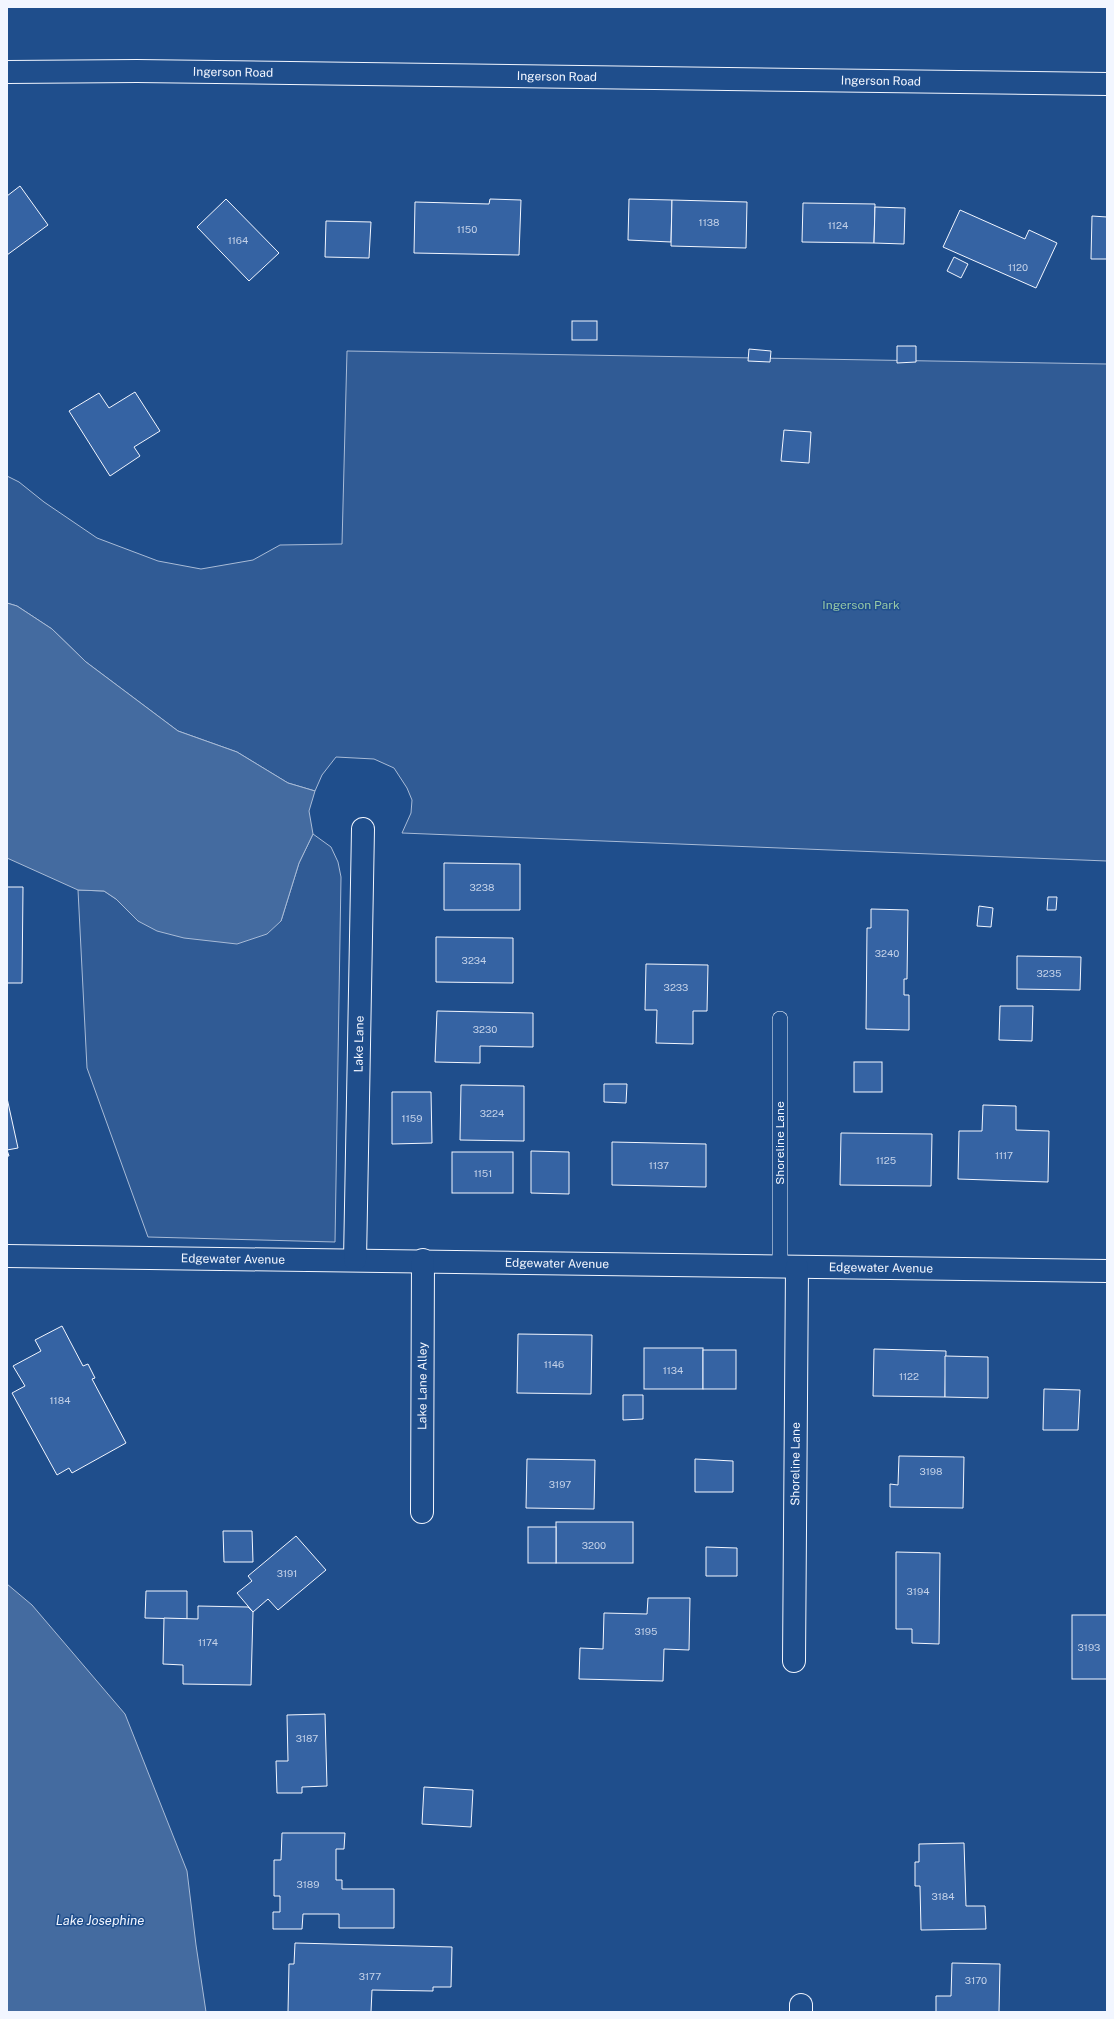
<svg xmlns="http://www.w3.org/2000/svg" width="1114" height="2019" viewBox="0 0 1114 2019" font-family="'Public Sans',sans-serif">
<style>
.built{fill:#305b95;stroke:#a8bbd7}
.water{fill:#446ba0;stroke:#a8bbd7}
.building{fill:#3563a3;stroke:#f2f6ff}
.lines{fill:none;stroke-linecap:round;stroke-linejoin:round}
.service-casing{stroke:#f2f6ff;stroke-width:16}
.minor-casing{stroke:#f2f6ff;stroke-width:24}
.service{stroke:#1f4e8c;stroke-width:15}
.minor{stroke:#1f4e8c;stroke-width:22}
.labels{text-anchor:middle;dominant-baseline:central;stroke-width:3;stroke-linejoin:round;paint-order:stroke}
.number-label{font-size:10px;fill:#c3d1e8}
.street-label{font-size:12px;fill:#f2f6ff;stroke:#1f4e8c}
.park-label{font-size:12px;fill:#97c8a6;stroke:#1f4e8c}
.water-label{font-size:13px;font-style:italic;fill:#f2f6ff;stroke:#1f4e8c}
</style>
<rect width="100%" height="100%" fill="#1f4e8c"/>
<!-- built -->
<g class="built">
<path d="M347 351 1107 364V861L402 833 411 813 412 800 407 788 394 768 374 759 336 757 322 775 315 791 288 783 237 752 178 731 86 662 52 629 17 606 7 603V476L19 482 44 502 97 538 158 561 201 569 253 560 280 545 342 544Z"/>
<path d="M313 834 331 847 338 862 341 877 335 1242 148 1237 87 1068 78 890 104 891 116 899 138 921H281L299 863Z"/>
</g>
<!-- water -->
<g class="water">
<path d="M7 603 17 606 52 629 86 662 178 731 237 752 288 783 315 791 309 811 313 834 299 863 281 921 267 934 237 944 184 938 157 931 138 921 116 899 104 891 78 890 7 858Z"/>
<path d="M7 1584 32 1605 125 1714 187 1871 196 1945 206 2012H7Z"/>
</g>
<!-- building -->
<g class="building">
<path d="M20 186 48 225 7 255V196Z"/>
<path d="M226 199 279 253 249 281 197 227Z"/>
<path d="M490 199 521 200 519 255 414 253 415 202 489 204Z"/>
<path d="M629 199 672 200 671 242 628 240Z"/>
<path d="M672 200 747 202 746 248 671 246Z"/>
<path d="M803 203 875 204 874 243 802 242Z"/>
<path d="M875 207 905 208 904 244 874 243Z"/>
<path d="M960 210 1025 239 1029 230 1057 243 1036 288 943 247Z"/>
<path d="M1092 216 1107 217V259H1091Z"/>
<path d="M326 221 371 222 369 258 325 257Z"/>
<path d="M954 257 968 264 961 278 947 271Z"/>
<rect x="572" y="321" width="25" height="19"/>
<path d="M897 346H916V362L897 363Z"/>
<path d="M749 349 771 351 770 362 748 361Z"/>
<path d="M135 392 160 431 134 447 140 456 110 476 69 411 99 393 109 408Z"/>
<path d="M784 430 811 432 809 463 781 461Z"/>
<path d="M444 863 520 864V910H444Z"/>
<path d="M7 887H23L22 983H7Z"/>
<path d="M1048 897H1057L1056 910H1047Z"/>
<path d="M979 906 993 908 991 927 977 926Z"/>
<path d="M871 909 908 910 907 979H904V995H909V1030L866 1029 867 928H871Z"/>
<path d="M436 937 513 938V983L436 982Z"/>
<path d="M1017 956 1081 957 1080 990 1017 989Z"/>
<path d="M646 964 708 965 707 1011H693V1044L656 1043 657 1010H645Z"/>
<path d="M1000 1006H1033L1032 1041 999 1040Z"/>
<path d="M437 1011 533 1013V1047L480 1046V1063L435 1062Z"/>
<rect x="854" y="1062" width="28" height="30"/>
<path d="M604 1084H627L626 1103 604 1102Z"/>
<path d="M461 1085 524 1086V1141L460 1140Z"/>
<path d="M392 1092H431L432 1143 392 1144Z"/>
<path d="M7 1098 18 1148 7 1150 9 1156H7Z"/>
<path d="M983 1105 1016 1106V1130L1049 1131 1048 1182 958 1179 959 1131H982Z"/>
<path d="M841 1133 932 1134 931 1186 840 1185Z"/>
<path d="M612 1142 706 1144V1187L612 1185Z"/>
<path d="M531 1151 569 1152V1194L531 1193Z"/>
<rect x="452" y="1152" width="61" height="41"/>
<path d="M62 1326 83 1366 88 1364 95 1378 92 1379 126 1443 72 1473 69 1468 57 1475 12 1393 25 1386 13 1366 41 1351 35 1340Z"/>
<path d="M518 1334 592 1335 591 1394 517 1393Z"/>
<rect x="644" y="1348" width="59" height="41"/>
<path d="M874 1349 946 1351 945 1397 873 1396Z"/>
<rect x="703" y="1350" width="33" height="39"/>
<path d="M945 1356 988 1357V1398L945 1397Z"/>
<path d="M1044 1389 1080 1390 1078 1430H1043Z"/>
<path d="M623 1395H643V1419L623 1420Z"/>
<path d="M899 1456 964 1457 963 1508 890 1507V1484L898 1485Z"/>
<path d="M527 1459 595 1460 594 1509 526 1508Z"/>
<path d="M695 1459 733 1461V1492H695Z"/>
<rect x="556" y="1522" width="77" height="41"/>
<rect x="528" y="1527" width="28" height="36"/>
<path d="M223 1531H252L253 1562H224Z"/>
<path d="M296 1536 326 1570 278 1610 268 1599 253 1612 237 1593 252 1581 248 1576Z"/>
<path d="M706 1547 737 1548V1576H706Z"/>
<path d="M896 1552 940 1553 939 1644 912 1643V1629H896Z"/>
<path d="M146 1591H187V1619L145 1618Z"/>
<path d="M648 1598H690L689 1650 664 1649 663 1681 579 1679 580 1648 603 1649 604 1613 647 1614Z"/>
<path d="M198 1606 248 1607 253 1612 251 1685 183 1684V1665L163 1664 164 1618 198 1619Z"/>
<rect x="1072" y="1615" width="35" height="64"/>
<path d="M325 1714 327 1786 302 1787V1793H277L276 1761H288L287 1715Z"/>
<path d="M424 1787 473 1790 471 1827 422 1824Z"/>
<path d="M282 1833H345L344 1849H336V1880H342V1889H394V1928H339V1914H303L302 1929H273V1912H280V1896H274V1860H281Z"/>
<path d="M964 1843 966 1906H985L986 1929 921 1930 920 1886H915V1862H919V1844Z"/>
<path d="M295 1943 452 1947 451 1987H433V1991L372 1990 371 2012H288L289 1964H294Z"/>
<path d="M952 1963 1000 1964 999 2012H936V1996H951Z"/>
</g>
<g class="lines">
<defs>
<path id="service" d="M780 1267V1019"/>
<g id="minor">
<path id="s1" d="M7 72 137 71 1107 84"/>
<path id="s2" d="M7 1256 1107 1271"/>
<path id="s3" d="M355 1260 363 829"/>
<path id="s4" d="M422 1512 423 1260"/>
<path id="s5" d="M794 1661 797 1267"/>
<path d="M801 2012V2005"/>
</g>
</defs>
<!-- service casing -->
<use href="#service" class="service-casing"/>
<!-- minor casing -->
<use href="#minor" class="minor-casing"/>
<!-- service -->
<use href="#service" class="service"/>
<!-- minor -->
<use href="#minor" class="minor"/>
</g>
<g class="labels">
<!-- number labels -->
<g class="number-label">
<text x="709" y="222">1138</text>
<text x="838" y="225">1124</text>
<text x="467" y="229">1150</text>
<text x="238" y="240">1164</text>
<text x="1018" y="267">1120</text>
<text x="482" y="887">3238</text>
<text x="887" y="953">3240</text>
<text x="474" y="960">3234</text>
<text x="1049" y="973">3235</text>
<text x="676" y="987">3233</text>
<text x="485" y="1029">3230</text>
<text x="492" y="1113">3224</text>
<text x="412" y="1118">1159</text>
<text x="1004" y="1155">1117</text>
<text x="886" y="1160">1125</text>
<text x="659" y="1165">1137</text>
<text x="483" y="1173">1151</text>
<text x="554" y="1364">1146</text>
<text x="673" y="1370">1134</text>
<text x="909" y="1376">1122</text>
<text x="60" y="1400">1184</text>
<text x="931" y="1471">3198</text>
<text x="560" y="1484">3197</text>
<text x="594" y="1545">3200</text>
<text x="287" y="1573">3191</text>
<text x="918" y="1591">3194</text>
<text x="646" y="1631">3195</text>
<text x="208" y="1642">1174</text>
<text x="1089" y="1647">3193</text>
<text x="307" y="1738">3187</text>
<text x="308" y="1884">3189</text>
<text x="943" y="1896">3184</text>
<text x="370" y="1976">3177</text>
<text x="976" y="1980">3170</text>
</g>
<!-- street labels -->
<g class="street-label">
<text stroke="none"><textPath href="#s1" startOffset="226">Ingerson Road</textPath></text>
<text stroke="none"><textPath href="#s1" startOffset="550">Ingerson Road</textPath></text>
<text stroke="none"><textPath href="#s1" startOffset="874">Ingerson Road</textPath></text>
<text stroke="none"><textPath href="#s3" startOffset="216">Lake Lane</textPath></text>
<text transform="translate(780 1143) rotate(-90)">Shoreline Lane</text>
<text stroke="none"><textPath href="#s2" startOffset="226">Edgewater Avenue</textPath></text>
<text stroke="none"><textPath href="#s2" startOffset="550">Edgewater Avenue</textPath></text>
<text stroke="none"><textPath href="#s2" startOffset="874">Edgewater Avenue</textPath></text>
<text stroke="none"><textPath href="#s4" startOffset="126">Lake Lane Alley</textPath></text>
<text stroke="none"><textPath href="#s5" startOffset="197">Shoreline Lane</textPath></text>
</g>
<!-- park labels -->
<g class="park-label">
<text x="861" y="605">Ingerson Park</text>
</g>
<!-- water labels -->
<g class="water-label">
<text x="100" y="1920">Lake Josephine</text>
</g>
</g>
<!-- border -->
<rect width="1114" height="2019" fill="none" stroke="#f2f6ff" stroke-width="16"/>
</svg>
